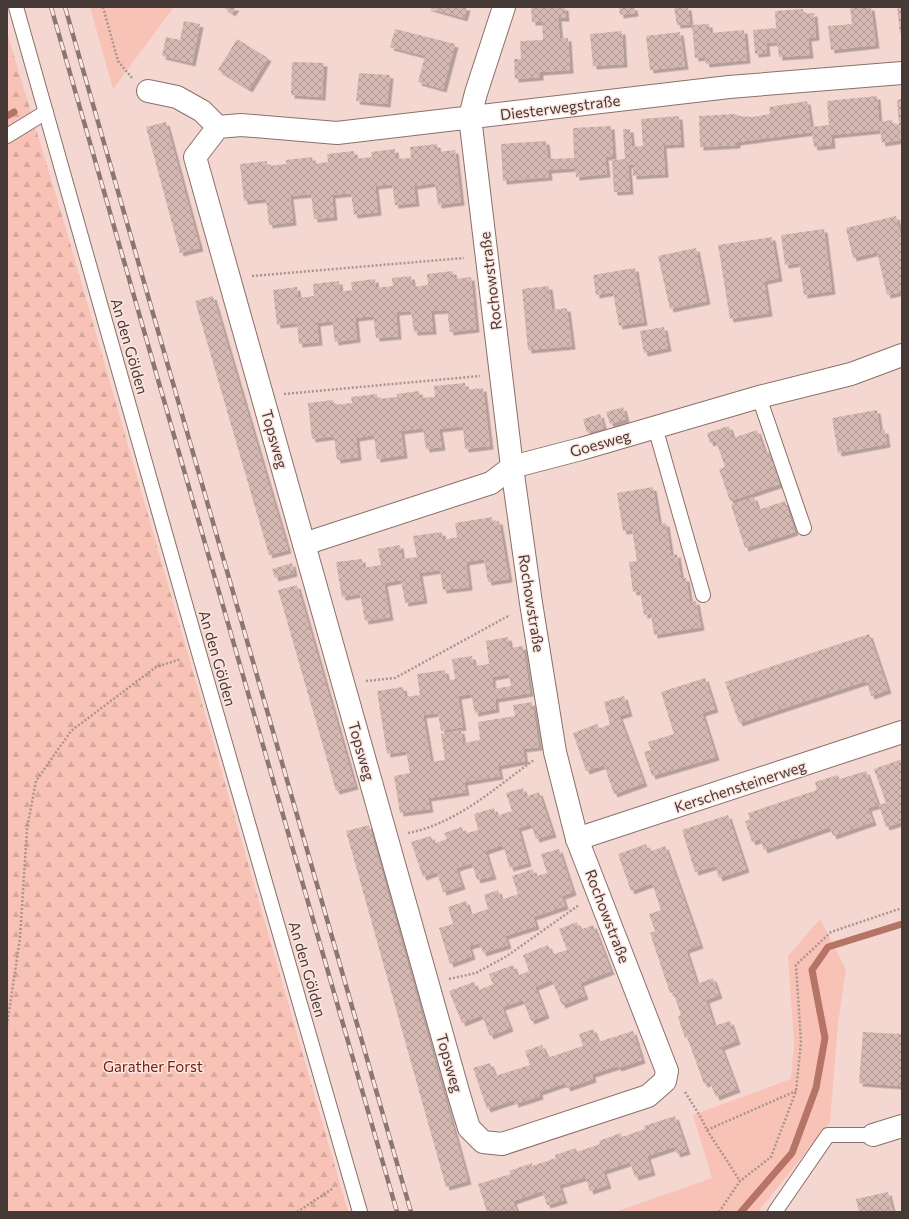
<svg xmlns="http://www.w3.org/2000/svg" width="909" height="1219" viewBox="0 0 909 1219" font-family="Commissioner,sans-serif">
<style>
.green{fill:#f9c2b6}
.forest{fill:url(#forest-firs)}
.lines{fill:none;stroke-linecap:round;stroke-linejoin:round}
.stream{stroke:#b57466;stroke-width:7}
.building{fill:url(#building-cross-hatch);fill-rule:evenodd;filter:url(#shadow)}
.service-casing{stroke:#8a706a;stroke-width:16}
.minor-casing{stroke:#8a706a;stroke-width:24}
.path{stroke:#aa948f;stroke-width:2.5;stroke-dasharray:2 2;stroke-linecap:butt}
.service{stroke:#fff;stroke-width:14}
.minor{stroke:#fff;stroke-width:22}
.rail-casing{stroke:#8a7773;stroke-width:4.5}
.rail{stroke:#fee6e0;stroke-width:3;stroke-dasharray:9;stroke-linecap:butt}
.labels{text-anchor:middle;dominant-baseline:central;stroke-width:3;stroke-linejoin:round;paint-order:stroke}
.street-label{font-size:15px;fill:#463a37;stroke:#fee6e0}
.park-label{font-size:15px;fill:#6f2112;stroke:#fee6e0}
</style>
<defs>
<pattern id="forest-firs" width="22" height="20" patternUnits="userSpaceOnUse"><rect width="22" height="20" fill="#f9c2b6"/><path d="M5 1l3.5 6h-7zM16 11l3.5 6h-7z" fill="#d7a79d"/></pattern>
<pattern id="building-cross-hatch" width="8" height="8" patternUnits="userSpaceOnUse"><rect width="8" height="8" fill="#d6b9b3"/><path d="M0 0l8 8M0 8l8-8" fill="none" stroke="#af9792"/></pattern>
<filter id="shadow"><feDropShadow dx="3.5" dy="3.5" stdDeviation="0" flood-color="#0004"/></filter>
</defs>
<rect width="100%" height="100%" fill="#f5d7d1"/>
<!-- green -->
<g class="green">
<path d="M90 7H174L113 89Z"/>
<path d="M820 919 846 970 838 1023 830 1122 758 1212H615L712 1178 693 1115 791 1079 794 1043 788 956Z"/>
</g>
<!-- forest -->
<path class="forest" d="M7 32 64 222 348 1212H7Z"/>
<g class="lines">
<!-- stream -->
<g class="stream">
<path d="M7 116 14 112"/>
<path d="M741 1212 792 1153 816 1088 825 1038 812 970 828 947 902 924"/>
</g>
</g>
<!-- building -->
<g class="building">
<path d="M223 7H236L232 13Z"/>
<path d="M426 7H467L464 18Z"/>
<path d="M531 7H565L566 18H558L560 38H568L570 70 540 72V77L515 79 514 59H521L520 41 543 40 542 22H532Z"/>
<path d="M619 7H634L635 13 620 15Z"/>
<path d="M674 7H688L690 24 677 25Z"/>
<path d="M850 7H871L876 45 831 50 828 26 852 24Z"/>
<path d="M897 7H902V33H900Z"/>
<path d="M803 9 804 14 814 13 816 37 808 38 810 55 779 57 777 42 766 43 767 53 755 54 753 30 776 28 775 11Z"/>
<path d="M184 21 200 24 192 63 162 56 166 37 180 40Z"/>
<path d="M709 24 710 33 744 30 747 60 706 64 705 57 695 58 692 25Z"/>
<path d="M395 29 455 44 443 89 418 82 425 56 390 47Z"/>
<path d="M622 31 624 64 593 66 590 34Z"/>
<path d="M680 32 685 66 650 70 646 36Z"/>
<path d="M237 39 268 58 249 89 218 70Z"/>
<path d="M292 62 324 63 322 97 291 95Z"/>
<path d="M359 73 390 75 387 104 356 101Z"/>
<path d="M877 96 879 122 892 120 893 125 899 124 897 100 902 99V130H900L901 140 882 143 880 130 831 135 832 145 814 147 812 132 737 142V145L700 147 699 116 735 114 740 116 753 117 770 114 769 107 807 101 811 127 829 125 827 101Z"/>
<path d="M679 116 681 144 663 145 665 174 633 176V165H628L630 191 614 192 612 160 625 159 623 129H630L632 147 643 146 641 119Z"/>
<path d="M166 122 200 248 180 253 146 127Z"/>
<path d="M611 126 613 156 605 157 607 174 576 177 575 168 548 170 549 177 503 181 501 144 546 141 548 159 574 158 573 128Z"/>
<path d="M437 144 438 152 455 150 461 202 438 205 435 183 414 186 416 203 395 205 392 184 375 186 378 212 354 215 351 193 332 195 334 217 314 219 311 194 290 196 293 222 269 225 266 199 244 201 240 164 267 161V166L286 164V160L312 157 313 164 328 162 327 154 354 151 355 159 372 157 371 152 395 149 396 159 411 158 410 147Z"/>
<path d="M896 216 902 241V292L887 295 877 252 853 258 846 228Z"/>
<path d="M824 229 832 291 804 295 799 263 785 265 781 235Z"/>
<path d="M772 237 779 278 764 281 769 313 730 319 718 245Z"/>
<path d="M696 248 707 301 670 309 658 256Z"/>
<path d="M635 268 644 322 619 326 613 292 596 295 593 275Z"/>
<path d="M453 271 454 279 471 277 476 329 450 332 447 310 431 311 433 331 414 332 411 311 396 312 398 336 376 338 373 316 355 318 357 339 335 342 332 321 317 323 319 342 299 344 297 323 277 325 273 290 297 287 298 298 314 296 313 284 339 281 340 292 352 290 351 282 375 279 376 288 393 286 392 278 411 276 413 287 428 285 427 274Z"/>
<path d="M549 286 552 310 567 308 572 346 528 350 522 289Z"/>
<path d="M213 296 288 550 269 555 195 301Z"/>
<path d="M664 327 668 348 644 353 640 331Z"/>
<path d="M465 383 466 390 483 388 490 446 465 449 463 426 439 429 442 447 426 449 423 428 401 431 404 455 377 459 374 435 356 438 358 457 337 460 334 436 312 439 308 403 333 400 334 405 352 403 351 397 377 394 378 399 397 397V394L419 391 420 398 435 397 434 386Z"/>
<path d="M623 407 626 419 610 424 606 412Z"/>
<path d="M877 410 880 431 885 430 887 444 838 453 832 418Z"/>
<path d="M600 414 604 428 587 433 583 419Z"/>
<path d="M729 426 733 438 757 430 765 453 772 451 783 483 730 501 719 469 725 467 716 441 710 443 707 433Z"/>
<path d="M653 487 659 524 666 523 671 556 677 554 681 578H686L690 602 696 601 701 627 654 635 651 614 644 615 640 591 633 592 629 562 637 561 632 530 623 531 617 493Z"/>
<path d="M754 497 758 510 785 501 795 532 745 548 731 505Z"/>
<path d="M492 517 493 522 499 521 509 579 488 582 484 559 466 562 469 587 443 590 440 570 419 573 424 600 405 603 401 580 384 583 390 617 365 621 360 594 342 597 336 562 362 559 363 568 381 565 378 549 400 545 402 559 417 557 413 536 442 532 443 540 457 537 455 523Z"/>
<path d="M292 563 294 573 275 578 272 569Z"/>
<path d="M297 585 355 786 336 791 278 590Z"/>
<path d="M869 634 888 690 871 696 866 681 739 723 725 682Z"/>
<path d="M508 637 510 648 523 646 530 693 495 699 496 709 475 713 471 694 458 696 463 727 441 731 438 713 423 715 431 762 445 760 441 734 461 730 463 743 480 740 478 722 515 716 513 705 532 702 539 747 523 749 525 761 498 766 500 776 464 782 466 792 428 798 430 809 400 813 394 776 410 773 406 751 387 754 377 691 403 687 405 697 420 695 417 674 445 670 447 681 455 679 452 659 472 656 474 666 489 664 486 641ZM509 674 511 686 493 689 492 677Z"/>
<path d="M705 678 715 709 702 713 716 757 652 776 644 752 651 750 648 742 674 734 661 692Z"/>
<path d="M624 696 629 713 619 716 644 783 614 794 604 765 586 771 573 733 597 724 599 729 610 724 604 702Z"/>
<path d="M902 759V822L886 827 879 805 886 803 874 769Z"/>
<path d="M866 771 878 805 868 808 873 822 833 836 830 827 764 850 760 839 752 842 745 821 750 820 748 813 817 790 815 782 838 775 840 779Z"/>
<path d="M523 788 525 797 539 792 553 834 536 839 531 824 518 828 528 863 510 868 503 845 485 851 493 876 477 880 472 863 456 868 462 886 443 892 437 872 423 877 411 842 431 836 433 844 447 839 444 833 462 827 464 834 478 830 474 814 494 808 496 816 512 811 506 793Z"/>
<path d="M728 815 746 869 719 878 715 866 695 872 682 830Z"/>
<path d="M369 825 468 1181 446 1187 346 831Z"/>
<path d="M646 844 649 852 665 846 700 945 686 950 697 984 713 978 719 995 706 1000 714 1026 730 1021 737 1041 721 1047 737 1089 716 1097 710 1082 704 1084 687 1037 685 1038 678 1017 681 1015 673 992 670 993 650 933 655 931 649 914 661 910 652 883 631 891 618 854Z"/>
<path d="M559 849 573 892 562 896 565 906 533 917 536 926 505 936 508 945 483 953 479 943 469 946 472 956 450 964 439 928 453 924 448 907 466 901 470 915 488 909 484 895 498 890 501 900 518 894 512 876 533 869 535 877 547 873 541 854Z"/>
<path d="M577 922 580 930 593 925 611 971 580 983 585 996 562 1005 552 980 535 987 546 1015 531 1021 523 1000 502 1007 510 1028 490 1036 482 1015 462 1023 449 991 474 982 477 991 493 984 489 974 513 965 517 976 529 971 523 955 548 945 552 955 567 950 559 929Z"/>
<path d="M593 1029 598 1042 633 1031 642 1060 618 1068 617 1066 592 1074 593 1079 567 1088 565 1083 539 1092 540 1096 515 1104 514 1100 487 1109 473 1068 490 1063 495 1076 530 1065 525 1051 542 1045 547 1058 583 1046 579 1034Z"/>
<path d="M863 1032 902 1034 901 1086 859 1083Z"/>
<path d="M675 1116 687 1151 677 1154 674 1147 647 1156 652 1172 635 1177 630 1162 603 1171 608 1185 590 1191 585 1177 559 1185 564 1200 547 1205 542 1191 513 1201 517 1212H487L478 1184 511 1174 509 1171 532 1163V1166L556 1158 555 1155 576 1148 577 1152 600 1144 599 1141 621 1133 622 1137 645 1129 644 1126Z"/>
<path d="M888 1192 893 1212H859L856 1199Z"/>
</g>
<g class="lines">
<defs>
<g id="service">
<path d="M16 7 199 653 360 1212"/>
<path d="M7 136 46 112"/>
<path d="M759 397 804 528"/>
<path d="M655 427 703 595"/>
<path d="M775 1212 828 1135H873"/>
</g>
<g id="minor">
<path d="M504 7 476 93 470 117 512 467 531 603 555 752 577 839 667 1071 665 1081 648 1096 502 1144 483 1142 469 1128 459 1095 195 157 218 127 241 125 337 133 729 87 902 73"/>
<path d="M148 91 177 97 202 111 218 127"/>
<path d="M304 544 491 483 512 467 581 449 759 397 851 374 902 355"/>
<path d="M577 839 902 732"/>
<path d="M873 1135 902 1126"/>
</g>
</defs>
<!-- service casing -->
<use href="#service" class="service-casing"/>
<!-- minor casing -->
<use href="#minor" class="minor-casing"/>
<!-- path -->
<g class="path">
<path d="M103 7 118 61 132 78"/>
<path d="M252 276 464 258"/>
<path d="M284 394 480 376"/>
<path d="M366 681 395 678 510 615"/>
<path d="M408 833C456 824 495 788 534 760"/>
<path d="M449 979 476 973 507 956 579 905"/>
<path d="M7 1025 20 938 27 829 36 781 71 731 156 667 181 659"/>
<path d="M685 1092 700 1116 707 1130 740 1181"/>
<path d="M707 1130 796 1091"/>
<path d="M297 1212 332 1189"/>
<path d="M719 1212 740 1181 771 1157 796 1091 801 1042 796 965 831 932 902 908"/>
</g>
<!-- service -->
<use href="#service" class="service"/>
<!-- minor -->
<use href="#minor" class="minor"/>
<defs>
<g id="rail">
<path d="M51 7 397 1212"/>
<path d="M65 7 411 1212"/>
</g>
</defs>
<!-- rail casing -->
<use href="#rail" class="rail-casing"/>
<!-- rail -->
<use href="#rail" class="rail"/>
</g>
<g class="labels">
<!-- street labels -->
<g class="street-label">
<text transform="translate(560 107) rotate(-7)">Diesterwegstraße</text>
<text transform="translate(490 281) rotate(-97)">Rochowstraße</text>
<text transform="translate(130 346) rotate(74)">An den Gölden</text>
<text transform="translate(275 439) rotate(74)">Topsweg</text>
<text transform="translate(600 443) rotate(-16)">Goesweg</text>
<text transform="translate(532 603) rotate(81)">Rochowstraße</text>
<text transform="translate(218 658) rotate(74)">An den Gölden</text>
<text transform="translate(362 751) rotate(74)">Topsweg</text>
<text transform="translate(740 786) rotate(-18)">Kerschensteinerweg</text>
<text transform="translate(608 916) rotate(69)">Rochowstraße</text>
<text transform="translate(308 969) rotate(74)">An den Gölden</text>
<text transform="translate(450 1063) rotate(74)">Topsweg</text>
</g>
<!-- park labels -->
<g class="park-label">
<text x="153" y="1066">Garather Forst</text>
</g>
</g>
<!-- border -->
<rect width="909" height="1219" fill="none" stroke="#463a37" stroke-width="16"/>
</svg>
